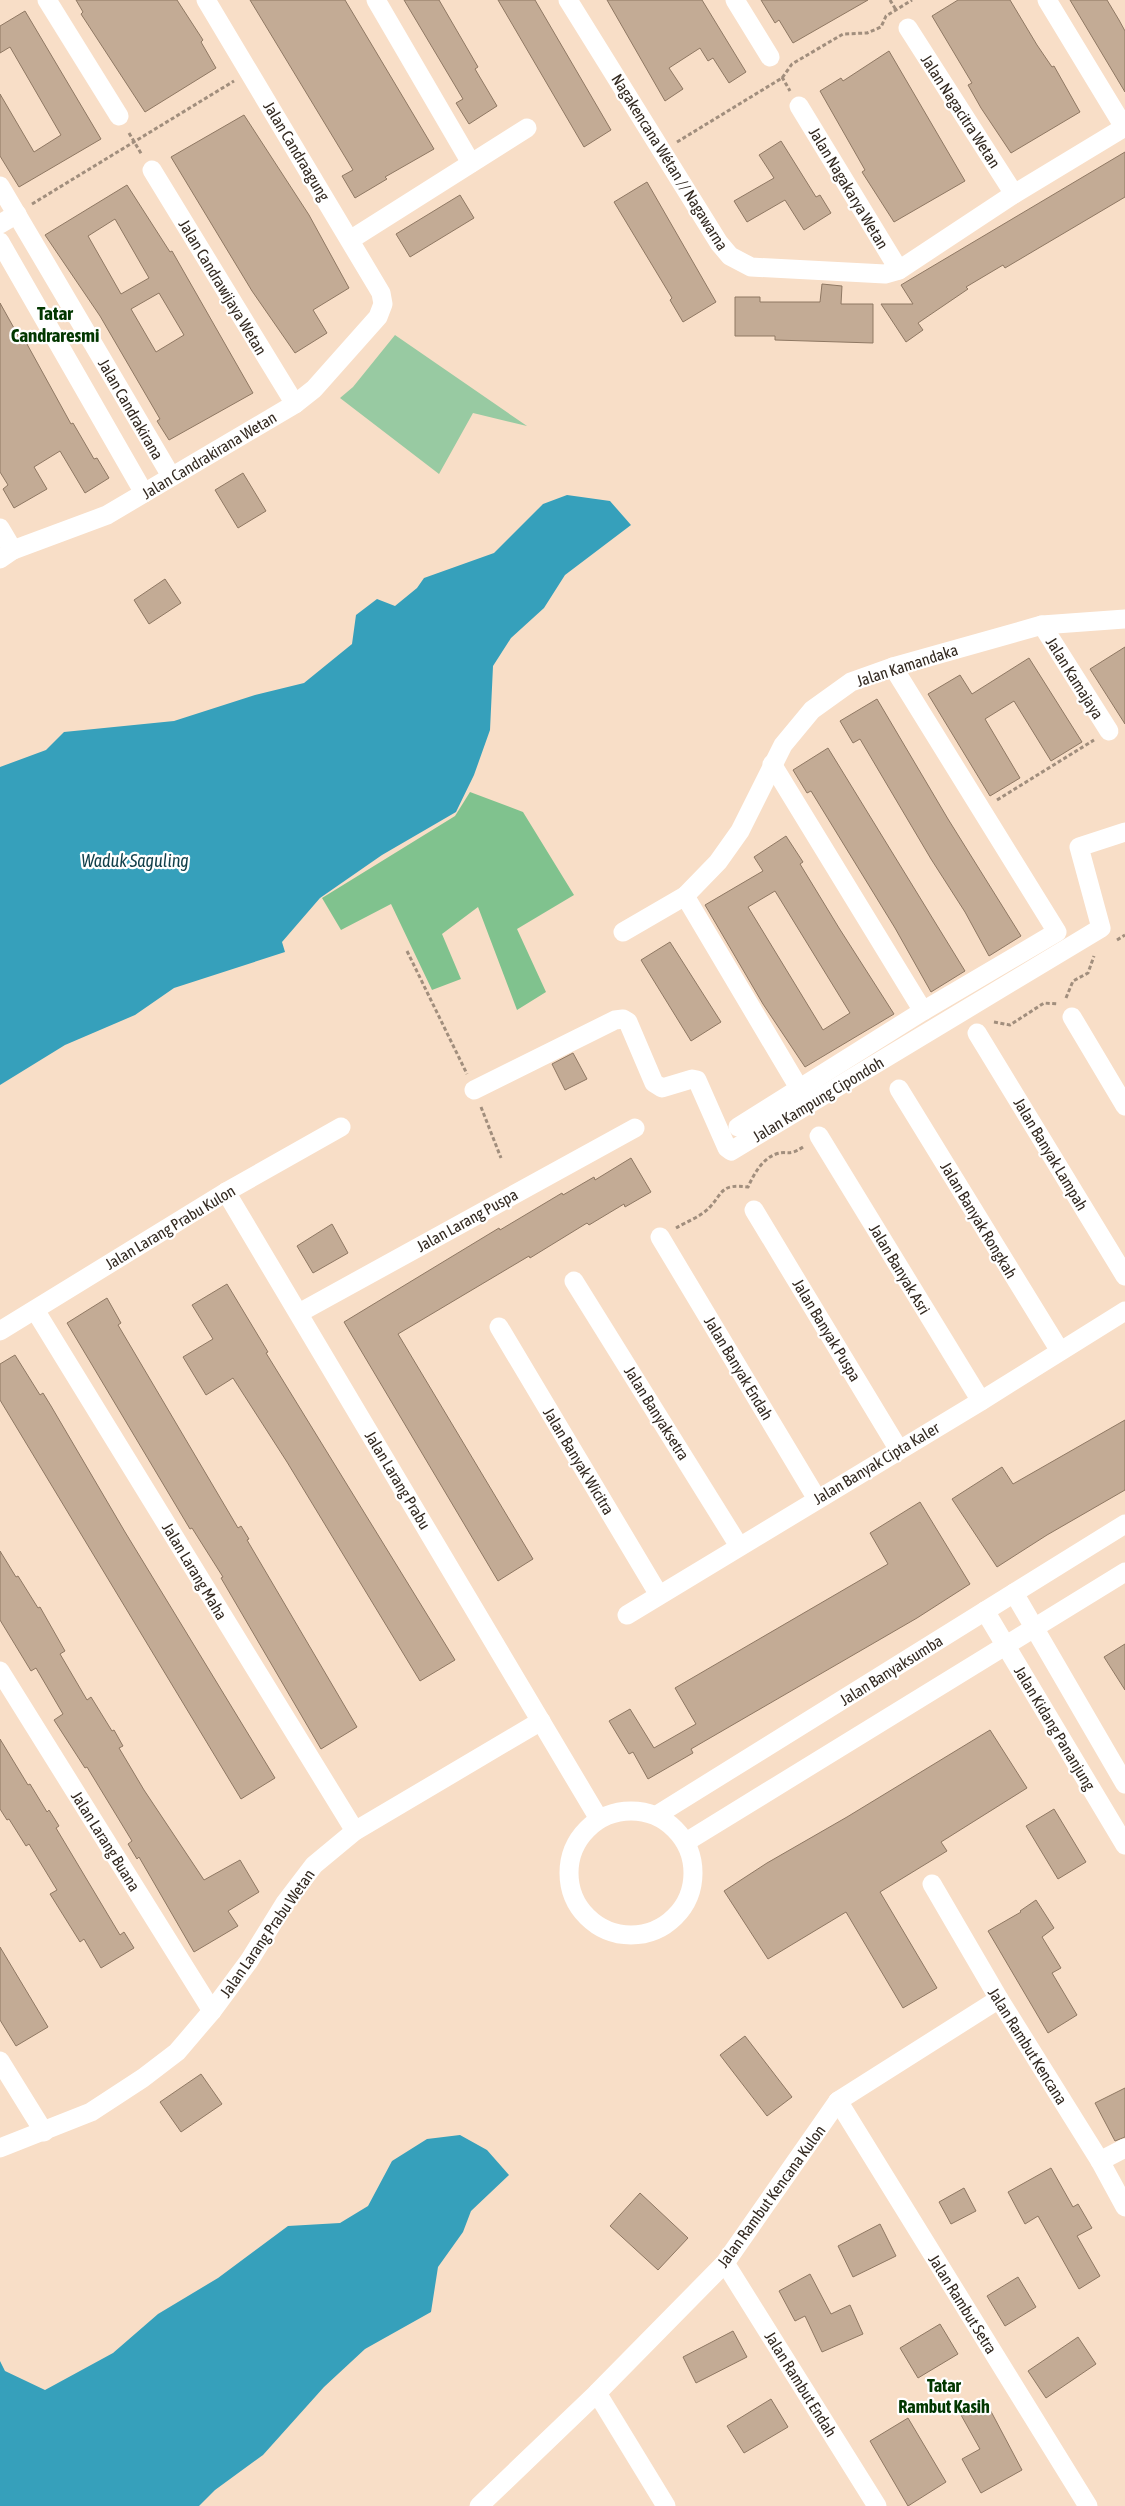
<svg xmlns="http://www.w3.org/2000/svg" width="1125" height="2506" viewBox="0 0 1125 2506" font-family="'Asap Condensed',sans-serif">
<style>
.green{fill:#98caa2}
.forest{fill:#80c28e}
.water{fill:#36a0bb}
.building{fill:#c3ab95;stroke:#8f7863;fill-rule:evenodd}
.lines{fill:none;stroke-linecap:round;stroke-linejoin:round}
.path{stroke:#a18e7d;stroke-width:3;stroke-dasharray:4 2.5;stroke-linecap:butt}
.minor{stroke:#fff;stroke-width:19}
.labels{text-anchor:middle;dominant-baseline:central;stroke-width:4.5;stroke-linejoin:round;paint-order:stroke}
.street-label{font-size:16px;fill:#332920;stroke:#fff}
.water-label{font-size:18px;font-style:italic;fill:#103f4a;stroke:#fff}
.neighbourhood-label{font-size:18px;font-weight:bold;fill:#023700;stroke:#fff}
.quarter-label{font-size:19px;font-weight:bold;fill:#023700;stroke:#fff}
</style>
<rect width="100%" height="100%" fill="#f8dec7"/>
<!-- green -->
<path class="green" d="M395 335 527 426 473 413 439 474 340 398 353 387Z"/>
<!-- forest -->
<path class="forest" d="M470 792 523 812 574 895 517 929 546 992 517 1010 478 907 442 934 461 979 432 990 391 904 341 930 322 898 455 816Z"/>
<!-- water -->
<g class="water">
<path d="M567 495 610 501 631 525 565 575 544 608 511 638 493 666 490 730 474 775 456 812 382 855 320 898 282 942 285 952 174 988 135 1015 65 1045 0 1085V767L46 750 64 732 174 721 255 695 304 683 352 644 356 615 377 599 395 606 417 588 424 578 494 553 543 504Z"/>
<path d="M460 2135 487 2150 509 2175 471 2211 463 2232 438 2267 431 2312 365 2349 324 2387 263 2455 215 2490 199 2506H0V2361L5 2371 45 2390 113 2353 158 2314 218 2278 288 2226 340 2223 368 2206 392 2161 427 2139Z"/>
</g>
<!-- building -->
<g class="building">
<path d="M76 0H177L203 40 201 42 216 68 145 112 81 14 83 12Z"/>
<path d="M250 0H345L434 149 385 177 387 179 355 198 342 176 353 170Z"/>
<path d="M404 0H439L478 67 475 69 497 106 469 124 456 103 463 99Z"/>
<path d="M498 0H535L611 130 584 147Z"/>
<path d="M607 0H702L746 72 729 83 713 58 708 61 700 48 669 68 683 89 665 101Z"/>
<path d="M761 0H868L793 43 779 20 775 23Z"/>
<path d="M958 0H1010L1037 45 1052 67 1054 66 1080 112 1011 153 981 108 968 85 972 83 932 16Z"/>
<path d="M1070 0H1107L1119 20 1125 31V92Z"/>
<path d="M25 11 101 139 19 187 0 156V94L34 152 61 135 10 47 0 53V26Z"/>
<path d="M889 51 965 181 894 222 862 172 865 170 820 91 841 78 843 81Z"/>
<path d="M244 115 309 215 349 288 313 310 327 333 295 353 252 291 171 157Z"/>
<path d="M781 141 816 197 820 195 831 213 804 230 785 200 747 222 734 201 774 178 759 155Z"/>
<path d="M1125 152V197L1005 268 1003 265 966 287 968 289 918 323 923 330 906 342 881 304H913L901 285Z"/>
<path d="M647 182 716 302 683 322 670 300 672 298 614 202Z"/>
<path d="M127 185 170 252 172 251 253 393 169 440 157 421 160 419 100 316 45 235ZM115 219 149 278 121 294 88 236ZM159 293 184 335 156 352 131 309Z"/>
<path d="M460 195 474 218 410 257 396 234Z"/>
<path d="M822 284 842 286 841 304H873V343L775 340V336H735V297H760V302H820Z"/>
<path d="M0 303 19 337 22 335 71 424 73 423 94 459 97 458 109 478 85 493 60 451 34 467 47 489 14 508 3 489 8 485 0 472Z"/>
<path d="M243 473 266 511 238 528 215 490Z"/>
<path d="M165 579 181 603 149 624 134 600Z"/>
<path d="M1125 647V724L1090 669Z"/>
<path d="M1029 658 1082 742 1051 761 1014 701 985 719 1020 778 990 796 928 694 960 675 972 694Z"/>
<path d="M877 699 948 819 1021 936 989 956 965 912 931 859 860 739 853 743 840 721Z"/>
<path d="M828 748 965 971 931 992 895 928 811 791 807 793 793 770Z"/>
<path d="M786 836 803 862 800 864 839 928 894 1014 805 1067 763 1004 705 905 763 871 754 857ZM775 891 850 1013 823 1030 748 907Z"/>
<path d="M670 942 721 1022 691 1041 641 960Z"/>
<path d="M573 1053 587 1079 565 1090 552 1064Z"/>
<path d="M631 1158 651 1192 625 1207 624 1204 589 1225 587 1223 530 1258 529 1256 398 1334 533 1559 498 1581 344 1322 499 1228 500 1230 562 1193 563 1195 594 1177 595 1180Z"/>
<path d="M332 1224 348 1253 313 1273 297 1246Z"/>
<path d="M227 1284 268 1352 266 1353 455 1660 420 1681 287 1462 233 1378 206 1395 183 1357 213 1339 192 1305Z"/>
<path d="M107 1298 121 1323 118 1325 238 1528 241 1526 249 1539 247 1540 357 1727 321 1749 221 1578 223 1577 192 1528 190 1529 67 1323Z"/>
<path d="M15 1355 40 1395 43 1393 51 1406 125 1532 275 1778 241 1799 0 1400V1364Z"/>
<path d="M1125 1420V1490L1047 1535 997 1567 952 1499 1002 1467 1013 1484Z"/>
<path d="M920 1502 970 1584 917 1618 691 1749 693 1753 648 1779 633 1752 629 1754 609 1721 630 1709 654 1748 696 1724 675 1688 888 1564 870 1533Z"/>
<path d="M0 1551 16 1577 18 1576 38 1608 40 1607 65 1651 60 1654 87 1700 91 1697 112 1731 114 1730 123 1746 119 1748 144 1790 204 1880 240 1860 259 1892 228 1911 238 1926 194 1952 139 1857 137 1859 128 1844 132 1841 87 1767 85 1768 54 1720 63 1714 36 1668 31 1671 0 1620Z"/>
<path d="M1125 1644V1690L1104 1657Z"/>
<path d="M990 1730 1027 1788 941 1842 947 1851 880 1892 937 1988 903 2008 846 1912 768 1959 724 1891 767 1863 847 1817Z"/>
<path d="M0 1739 28 1785 30 1784 47 1812 49 1810 59 1826 56 1828 120 1935 124 1932 134 1948 101 1968 84 1939 80 1942 50 1894 57 1890 29 1844 26 1846 9 1819 7 1820 0 1809Z"/>
<path d="M1054 1809 1086 1862 1058 1879 1026 1826Z"/>
<path d="M1036 1900 1054 1928 1042 1937 1061 1968 1052 1973 1077 2015 1048 2033 988 1931 1021 1912 1020 1911Z"/>
<path d="M0 1947 48 2027 16 2046 0 2020Z"/>
<path d="M745 2036 792 2097 767 2116 720 2055Z"/>
<path d="M201 2074 222 2104 181 2132 160 2102Z"/>
<path d="M1125 2088V2137L1115 2141 1095 2103Z"/>
<path d="M1051 2168 1073 2207 1078 2204 1092 2228 1077 2236 1100 2276 1079 2289 1038 2216 1025 2224 1008 2192Z"/>
<path d="M964 2188 976 2211 951 2224 939 2202Z"/>
<path d="M640 2193 688 2238 658 2270 610 2226Z"/>
<path d="M880 2224 896 2256 853 2277 838 2246Z"/>
<path d="M810 2274 831 2314 850 2305 863 2334 822 2352 805 2316 795 2321 779 2291Z"/>
<path d="M1018 2277 1036 2307 1005 2326 987 2296Z"/>
<path d="M940 2324 958 2354 918 2378 900 2348Z"/>
<path d="M733 2331 747 2357 696 2383 683 2357Z"/>
<path d="M1078 2337 1096 2364 1046 2398 1028 2371Z"/>
<path d="M771 2399 788 2427 744 2453 727 2426Z"/>
<path d="M986 2402 1022 2470 981 2493 962 2459 980 2449 961 2415Z"/>
<path d="M908 2418 946 2482 908 2506 870 2441Z"/>
</g>
<g class="lines">
<!-- path -->
<g class="path">
<path d="M890 0 896 10"/>
<path d="M782 77 790 91"/>
<path d="M129 133 142 155"/>
<path d="M677 142 782 78 792 64 843 34 867 33 881 27 886 16 912 0"/>
<path d="M32 204 234 81"/>
<path d="M997 800 1094 740"/>
<path d="M1117 940 1125 935"/>
<path d="M407 951 467 1074"/>
<path d="M1066 998 1073 981 1088 973 1094 956"/>
<path d="M994 1022 1010 1025 1044 1003 1058 1004"/>
<path d="M481 1107 501 1158"/>
<path d="M676 1228C686 1222 702 1216 710 1207 724 1191 721 1184 748 1187 754 1174 762 1159 776 1154 788 1150 788 1157 803 1147"/>
</g>
<!-- minor -->
<g class="minor">
<path d="M47 0 119 116"/>
<path d="M376 0 471 163"/>
<path d="M568 0 719 243 730 256 751 267 885 274 899 270 1014 194 1125 127"/>
<path d="M735 0 770 57"/>
<path d="M1047 0 1124 127"/>
<path d="M908 28 1014 194"/>
<path d="M799 106 899 270"/>
<path d="M152 170 295 404"/>
<path d="M0 186 171 476"/>
<path d="M0 224 17 214"/>
<path d="M350 240 527 128"/>
<path d="M0 242 144 493"/>
<path d="M0 528 13 550"/>
<path d="M0 559 13 550 107 515 295 404 314 389 378 317 383 304 381 293 206 0"/>
<path d="M1042 625 1109 731"/>
<path d="M772 764 923 1011"/>
<path d="M685 896 799 1088"/>
<path d="M623 932 685 896 718 862 740 831 783 745 812 710 851 682 893 667 1042 625 1125 619"/>
<path d="M1072 1017 1125 1106"/>
<path d="M977 1033 1125 1276"/>
<path d="M899 1089 1060 1351"/>
<path d="M474 1090 615 1020 623 1019 628 1022 654 1083 662 1088 692 1079 697 1080 727 1148 731 1151 1101 928 1079 847 1125 832"/>
<path d="M738 1127 923 1011 1057 932 893 667"/>
<path d="M819 1136 981 1401"/>
<path d="M226 1192 599 1819"/>
<path d="M754 1210 899 1450"/>
<path d="M660 1237 817 1499"/>
<path d="M574 1281 739 1546"/>
<path d="M35 1310 355 1831"/>
<path d="M299 1313 635 1128"/>
<path d="M499 1327 659 1595"/>
<path d="M0 1331 226 1192 341 1127"/>
<path d="M1014 1593 1125 1784"/>
<path d="M985 1611 1125 1845"/>
<path d="M627 1615 981 1401 1125 1311"/>
<path d="M0 1671 212 2011"/>
<circle cx="631" cy="1873" r="62"/>
<path d="M657 1815 1125 1524"/>
<path d="M686 1842 1125 1572"/>
<path d="M932 1884 999 1999 1100 2161 1125 2207"/>
<path d="M0 2061 44 2132"/>
<path d="M838 2101 1088 2506"/>
<path d="M0 2148 91 2112 143 2078 177 2052 212 2011 249 1961 285 1903 314 1865 355 1831 541 1721"/>
<path d="M1100 2161 1125 2148"/>
<path d="M725 2263 877 2506"/>
<path d="M597 2393 666 2506"/>
<path d="M479 2506 597 2393 725 2263 838 2101 999 1999"/>
</g>
</g>
<g class="labels">
<!-- street labels -->
<g class="street-label">
<text transform="translate(961 111) rotate(57)">Jalan Nagacitra Wetan</text>
<text transform="translate(297 151) rotate(59)">Jalan Candraagung</text>
<text transform="translate(670 162) rotate(58)">Nagakencana Wétan // Nagawarna</text>
<text transform="translate(849 188) rotate(59)">Jalan Nagakarya Wetan</text>
<text transform="translate(223 287) rotate(59)">Jalan Candrawijaya Wetan</text>
<text transform="translate(131 409) rotate(60)">Jalan Candrakirana</text>
<text transform="translate(209 455) rotate(-31)">Jalan Candrakirana Wetan</text>
<text transform="translate(907 665) rotate(-18)">Jalan Kamandaka</text>
<text transform="translate(1075 678) rotate(58)">Jalan Kamajaya</text>
<text transform="translate(818 1099) rotate(-31)">Jalan Kampung Cipondoh</text>
<text transform="translate(1051 1154) rotate(59)">Jalan Banyak Lampah</text>
<text transform="translate(467 1220) rotate(-29)">Jalan Larang Puspa</text>
<text transform="translate(979 1220) rotate(59)">Jalan Banyak Rongkah</text>
<text transform="translate(170 1227) rotate(-31)">Jalan Larang Prabu Kulon</text>
<text transform="translate(900 1269) rotate(59)">Jalan Banyak Asri</text>
<text transform="translate(827 1330) rotate(59)">Jalan Banyak Puspa</text>
<text transform="translate(739 1368) rotate(59)">Jalan Banyak Endah</text>
<text transform="translate(657 1413) rotate(58)">Jalan Banyaksetra</text>
<text transform="translate(579 1461) rotate(59)">Jalan Banyak Wicitra</text>
<text transform="translate(876 1463) rotate(-31)">Jalan Banyak Cipta Kaler</text>
<text transform="translate(398 1480) rotate(59)">Jalan Larang Prabu</text>
<text transform="translate(195 1571) rotate(59)">Jalan Larang Maha</text>
<text transform="translate(891 1670) rotate(-32)">Jalan Banyaksumba</text>
<text transform="translate(1055 1728) rotate(59)">Jalan Kidang Pananjung</text>
<text transform="translate(106 1841) rotate(58)">Jalan Larang Buana</text>
<text transform="translate(267 1933) rotate(-55)">Jalan Larang Prabu Wetan</text>
<text transform="translate(1028 2046) rotate(58)">Jalan Rambut Kencana</text>
<text transform="translate(771 2196) rotate(-54)">Jalan Rambut Kencana Kulon</text>
<text transform="translate(963 2304) rotate(58)">Jalan Rambut Setra</text>
<text transform="translate(801 2384) rotate(58)">Jalan Rambut Endah</text>
</g>
<!-- water labels -->
<g class="water-label">
<text x="135" y="860">Waduk Saguling</text>
</g>
<!-- neighbourhood labels -->
<g class="neighbourhood-label">
<text x="944" y="2385">Tatar<tspan x="944" dy="21">Rambut Kasih</tspan></text>
</g>
<!-- quarter labels -->
<g class="quarter-label">
<text x="55" y="313">Tatar<tspan x="55" dy="22">Candraresmi</tspan></text>
</g>
</g>
</svg>
